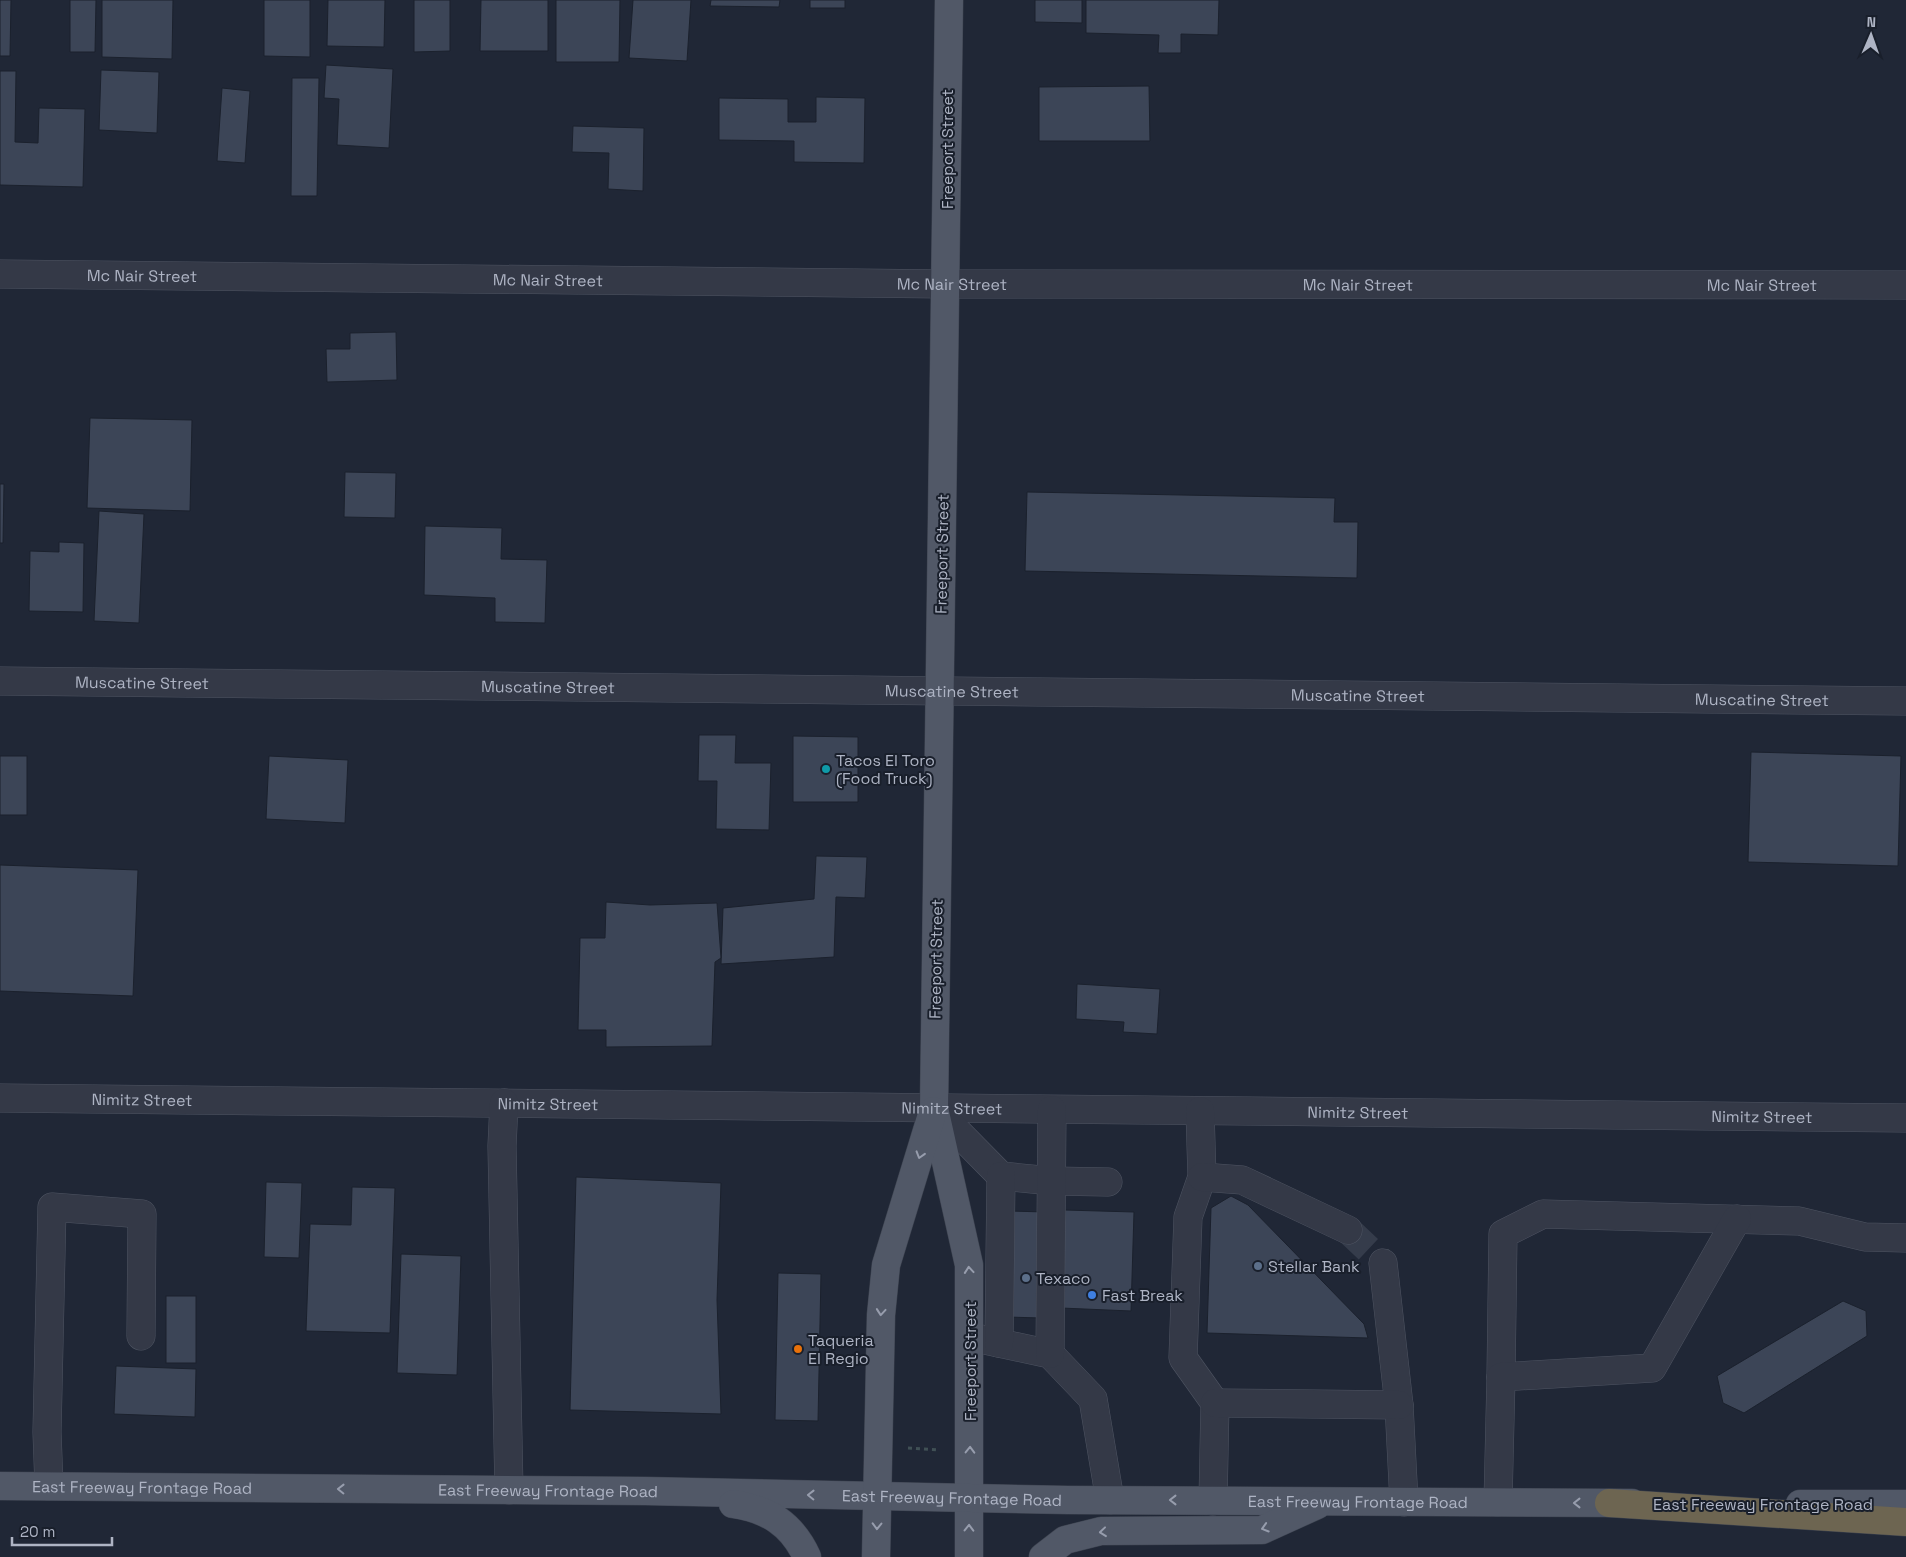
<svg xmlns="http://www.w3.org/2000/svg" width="1906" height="1557" viewBox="0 0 1906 1557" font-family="'Space Grotesk',sans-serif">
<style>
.building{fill:#3c4557;stroke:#1b212d}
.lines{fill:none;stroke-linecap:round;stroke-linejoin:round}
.minor-tunnel{stroke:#353c4b;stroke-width:28;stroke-dasharray:28 14;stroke-linecap:butt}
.minor-casing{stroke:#4e5462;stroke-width:29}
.major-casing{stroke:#3d4350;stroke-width:29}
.highway-casing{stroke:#3b414e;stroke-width:29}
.path{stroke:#405055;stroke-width:3;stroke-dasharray:4 4;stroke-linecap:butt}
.minor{stroke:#343947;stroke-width:28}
.major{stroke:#515867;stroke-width:28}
.highway{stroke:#6d6551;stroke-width:28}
.oneway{stroke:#979dad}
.culture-dot{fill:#0f9aa8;stroke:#191f2b;stroke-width:2}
.service-dot{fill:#5c6f8a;stroke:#191f2b;stroke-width:2}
.shop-dot{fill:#3f7fe0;stroke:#191f2b;stroke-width:2}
.food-dot{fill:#e8710a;stroke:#191f2b;stroke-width:2}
.labels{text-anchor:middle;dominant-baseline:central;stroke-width:4;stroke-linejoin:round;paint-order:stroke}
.street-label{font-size:16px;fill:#aeb4c4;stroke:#191f2b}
.poi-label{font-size:16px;fill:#aeb4c4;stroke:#191f2b;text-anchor:start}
</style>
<rect width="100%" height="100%" fill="#202736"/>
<!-- building -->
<g class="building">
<path d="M0 0H11L10 56H0Z"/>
<path d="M70 0H96L95 52H70Z"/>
<path d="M102 0H173L172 59 102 57Z"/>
<path d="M264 0H310V57L264 56Z"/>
<path d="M328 0H385L384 47 327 46Z"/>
<path d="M414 0H450V51L414 52Z"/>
<path d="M481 0H548V51H480Z"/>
<path d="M556 0H620L619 62H556Z"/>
<path d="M633 0H691L687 61 629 58Z"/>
<path d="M711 0H780L779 7 710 6Z"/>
<rect x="810" y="0" width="35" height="8"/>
<path d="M1035 0H1082V23L1035 22Z"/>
<path d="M1086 0H1219L1218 35 1181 34V53H1158L1159 35 1086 33Z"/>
<path d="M326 65 393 69 389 148 337 145 339 99 324 98Z"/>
<path d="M101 70 159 72 157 133 99 130Z"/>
<path d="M0 71H16L15 142 38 143 39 108 85 109 83 187 0 185Z"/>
<path d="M292 78H319L317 196H291Z"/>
<path d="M1149 86 1150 141H1039V87Z"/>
<path d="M222 88 250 91 245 163 217 161Z"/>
<path d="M816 97 865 98 864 163 794 162V141L719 140V98L788 99V122H816Z"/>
<path d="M573 126 644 128 643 191 608 189 609 153 572 152Z"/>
<path d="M396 332 397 380 327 382 326 349H350V333Z"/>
<path d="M90 418 192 420 190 511 87 508Z"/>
<path d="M345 472 396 473 395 518 344 517Z"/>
<path d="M0 484H4L3 543H0Z"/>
<path d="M1027 492 1335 498 1334 522H1358L1357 578 1025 571Z"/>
<path d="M99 511 144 514 139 623 94 621Z"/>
<path d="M425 526 502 528 501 559 547 560 545 623 495 622V598L424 595Z"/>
<path d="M59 542 84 543 83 612 29 611 30 551 59 552Z"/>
<path d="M699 735H736L735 763H771L769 830 716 829 717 781H698Z"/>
<path d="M793 736 858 737V802H793Z"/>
<path d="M1751 752 1901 756 1898 866 1748 862Z"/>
<rect x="0" y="756" width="27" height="59"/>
<path d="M269 756 348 760 345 823 266 819Z"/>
<path d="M816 856 867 857 865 898 836 897 834 957 721 964 723 908 814 899Z"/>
<path d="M0 865 138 870 133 996 0 991Z"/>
<path d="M606 902 650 905 717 903 721 958 715 962 712 1046 606 1047V1030H578L580 938H605Z"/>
<path d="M1077 984 1160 989 1157 1034 1123 1032 1124 1022 1076 1019Z"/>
<path d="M576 1177 721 1183 717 1300 721 1414 570 1410Z"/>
<path d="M266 1182 302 1183 299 1258 264 1257Z"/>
<path d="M352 1187 395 1188 390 1333 306 1331 310 1224 351 1225Z"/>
<path d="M1231 1196 1248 1205 1364 1324 1368 1338 1207 1333 1211 1208Z"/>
<path d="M1065 1210 1134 1212 1131 1311 1061 1308Z"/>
<path d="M1010 1211 1045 1212 1041 1318 1006 1317Z"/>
<path d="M401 1254 461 1256 457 1375 397 1373Z"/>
<path d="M778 1273 821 1274 818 1421 775 1420Z"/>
<rect x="166" y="1296" width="30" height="67"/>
<path d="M1843 1301 1866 1311 1867 1336 1744 1413 1723 1403 1717 1376Z"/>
<path d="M116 1366 196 1369 195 1417 114 1414Z"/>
</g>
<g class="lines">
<!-- minor-tunnel -->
<path class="minor-tunnel" d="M1348 1230 1383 1263"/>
<defs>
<g id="minor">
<path id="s1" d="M0 274 946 284 1906 285"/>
<path id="s2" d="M0 681 1906 701"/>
<path id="s3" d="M0 1098 1906 1118"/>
<path d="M504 1103 502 1146 509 1490"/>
<path d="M934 1108 1001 1176 1052 1181 1108 1182"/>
<path d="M1200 1111 1202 1177 1188 1217 1183 1358 1215 1403 1213 1501"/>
<path d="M1202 1177 1242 1180 1348 1230"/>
<path d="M1383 1263 1399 1405 1404 1502"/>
<path d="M971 1337 1050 1354 1093 1399 1110 1500"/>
<path d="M999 1343 1001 1176"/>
<path d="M1050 1354 1052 1110"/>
<path d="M1501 1377 1503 1234 1543 1214 1799 1221 1865 1237 1906 1238"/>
<path d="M1215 1403 1399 1405"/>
<path d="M49 1486 47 1432 52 1207 142 1214 141 1336"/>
<path d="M1498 1502 1501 1377 1652 1368 1737 1219"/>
</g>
<g id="major">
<path d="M949 0 934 1108 969 1265V1557"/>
<path id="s4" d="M0 1486 645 1491 1068 1500 1632 1503"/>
<path d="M733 1504C768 1509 792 1524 807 1557"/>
<path d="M1800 1504H1906"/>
<path d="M876 1557 881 1315 886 1265 933 1111"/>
<path d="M1043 1557 1065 1540 1101 1531 1262 1530 1317 1505"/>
</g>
<path id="highway" d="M1609 1503 1906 1522"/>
</defs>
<!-- minor casing -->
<use href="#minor" class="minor-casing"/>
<!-- major casing -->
<use href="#major" class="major-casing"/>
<!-- highway casing -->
<use href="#highway" class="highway-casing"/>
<!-- path -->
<path class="path" d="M908 1448 939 1450"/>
<!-- minor -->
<use href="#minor" class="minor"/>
<!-- major -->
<use href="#major" class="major"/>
<!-- highway -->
<use href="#highway" class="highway"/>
</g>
<!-- one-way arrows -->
<defs><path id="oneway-chevron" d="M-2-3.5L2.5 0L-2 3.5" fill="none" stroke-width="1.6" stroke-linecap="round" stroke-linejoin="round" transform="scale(1.25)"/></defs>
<g class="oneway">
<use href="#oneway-chevron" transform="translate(920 1155) rotate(107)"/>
<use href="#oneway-chevron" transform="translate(969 1270) rotate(-95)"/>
<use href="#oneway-chevron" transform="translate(881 1312) rotate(95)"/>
<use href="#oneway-chevron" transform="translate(970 1450) rotate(-89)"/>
<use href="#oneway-chevron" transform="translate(341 1489) rotate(-179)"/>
<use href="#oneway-chevron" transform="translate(811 1495) rotate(-179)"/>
<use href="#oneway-chevron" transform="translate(1173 1500) rotate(-180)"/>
<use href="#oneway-chevron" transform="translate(1577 1503) rotate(-180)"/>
<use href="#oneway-chevron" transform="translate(877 1526) rotate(91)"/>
<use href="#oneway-chevron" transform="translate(969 1528) rotate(-89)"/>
<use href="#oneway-chevron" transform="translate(1265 1528) rotate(163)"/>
<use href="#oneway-chevron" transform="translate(1103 1532) rotate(174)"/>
</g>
<!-- markers -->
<circle class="culture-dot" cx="826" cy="769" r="5"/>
<g class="service-dot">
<circle cx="1258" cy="1266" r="5"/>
<circle cx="1026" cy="1278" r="5"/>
</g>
<circle class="shop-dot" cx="1092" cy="1295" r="5"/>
<circle class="food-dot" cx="798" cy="1349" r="5"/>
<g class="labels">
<!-- street labels -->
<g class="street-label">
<text transform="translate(947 149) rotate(-90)">Freeport Street</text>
<text stroke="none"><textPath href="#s1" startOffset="142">Mc Nair Street</textPath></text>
<text stroke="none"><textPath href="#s1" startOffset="548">Mc Nair Street</textPath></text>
<text stroke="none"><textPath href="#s1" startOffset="952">Mc Nair Street</textPath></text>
<text stroke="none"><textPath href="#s1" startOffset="1358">Mc Nair Street</textPath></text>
<text stroke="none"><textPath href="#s1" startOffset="1762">Mc Nair Street</textPath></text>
<text transform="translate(942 554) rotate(-89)">Freeport Street</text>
<text stroke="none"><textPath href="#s2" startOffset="142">Muscatine Street</textPath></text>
<text stroke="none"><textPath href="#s2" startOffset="548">Muscatine Street</textPath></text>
<text stroke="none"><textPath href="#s2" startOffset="952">Muscatine Street</textPath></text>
<text stroke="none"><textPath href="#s2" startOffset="1358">Muscatine Street</textPath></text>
<text stroke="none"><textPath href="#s2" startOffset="1762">Muscatine Street</textPath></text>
<text transform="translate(936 959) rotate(-89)">Freeport Street</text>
<text stroke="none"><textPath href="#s3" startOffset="142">Nimitz Street</textPath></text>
<text stroke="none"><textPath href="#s3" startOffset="548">Nimitz Street</textPath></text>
<text stroke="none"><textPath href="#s3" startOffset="952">Nimitz Street</textPath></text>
<text stroke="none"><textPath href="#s3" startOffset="1358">Nimitz Street</textPath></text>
<text stroke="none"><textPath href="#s3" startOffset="1762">Nimitz Street</textPath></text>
<text transform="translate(970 1361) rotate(-90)">Freeport Street</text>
<text stroke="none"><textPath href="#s4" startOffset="142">East Freeway Frontage Road</textPath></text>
<text stroke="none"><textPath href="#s4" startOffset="548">East Freeway Frontage Road</textPath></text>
<text stroke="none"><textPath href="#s4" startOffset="952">East Freeway Frontage Road</textPath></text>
<text stroke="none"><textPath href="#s4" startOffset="1358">East Freeway Frontage Road</textPath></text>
<text x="1763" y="1504">East Freeway Frontage Road</text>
</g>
<!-- poi labels -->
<g class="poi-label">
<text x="836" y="760">Tacos El Toro<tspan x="836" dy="18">(Food Truck)</tspan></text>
<text x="1268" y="1266">Stellar Bank</text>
<text x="1036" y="1278">Texaco</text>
<text x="1102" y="1295">Fast Break</text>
<text x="808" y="1340">Taqueria<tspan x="808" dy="18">El Regio</tspan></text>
</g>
</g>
<!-- north arrow -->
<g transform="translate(1871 35) rotate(2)" stroke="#191f2b" stroke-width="4" paint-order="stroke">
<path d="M0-4L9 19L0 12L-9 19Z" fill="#aeb4c4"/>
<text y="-8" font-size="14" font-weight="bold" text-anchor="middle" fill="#aeb4c4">N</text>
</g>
<!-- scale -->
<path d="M12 1537v8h100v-8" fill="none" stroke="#aeb4c4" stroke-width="2.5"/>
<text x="20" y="1537" font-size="15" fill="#aeb4c4" stroke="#191f2b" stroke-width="4" paint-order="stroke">20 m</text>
</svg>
